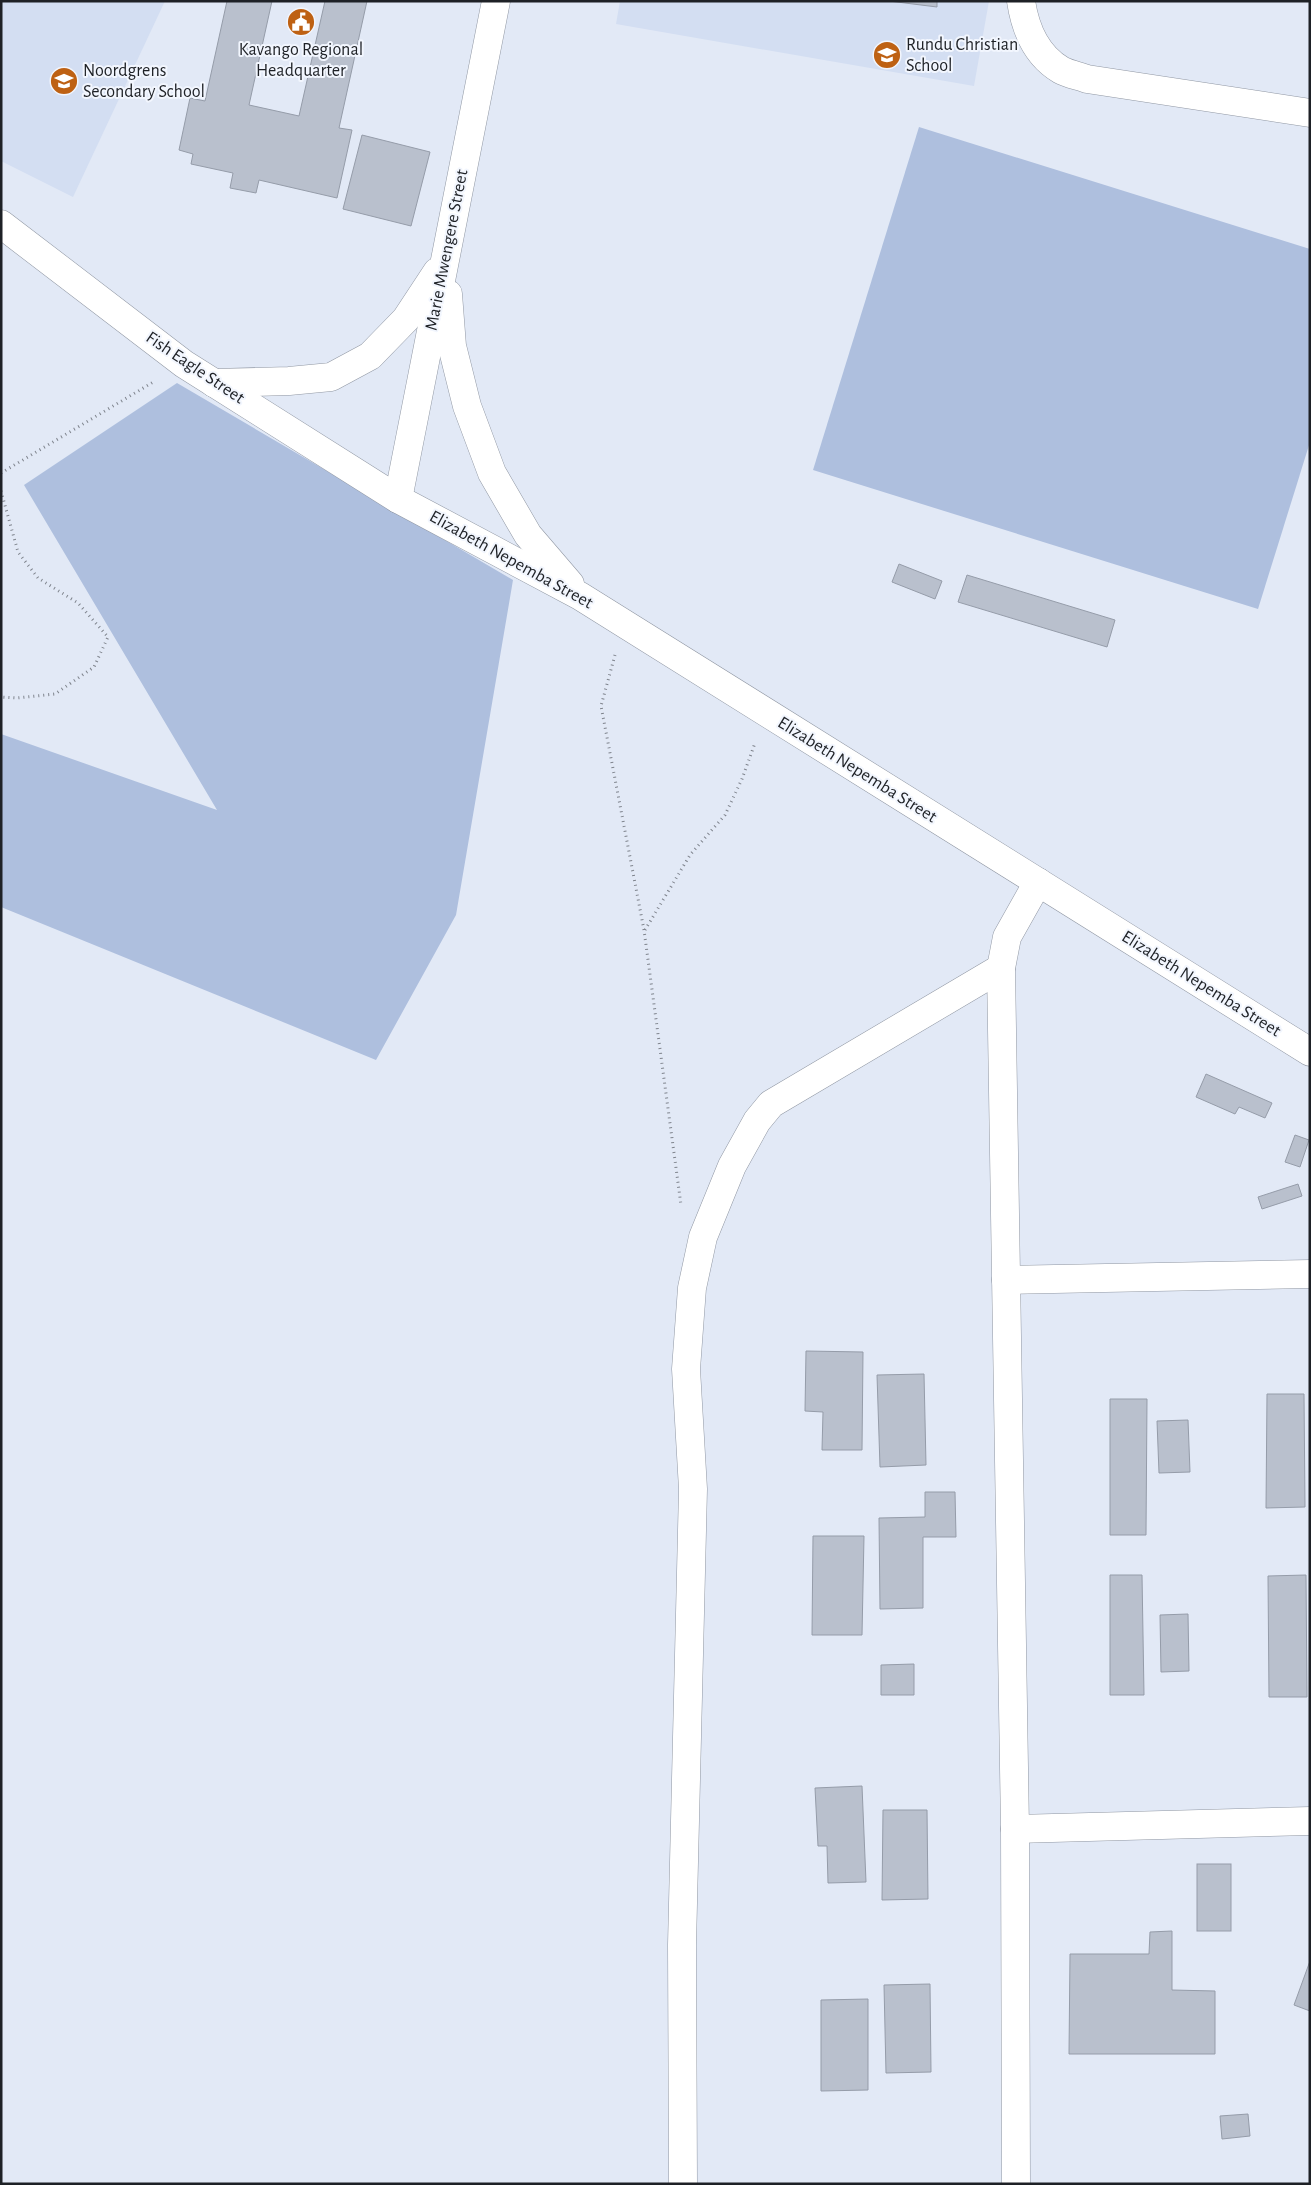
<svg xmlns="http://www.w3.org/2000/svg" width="1311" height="2185" viewBox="0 0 1311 2185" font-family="'Alegreya Sans',sans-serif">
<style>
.built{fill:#d3def2}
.green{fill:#aebfde}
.building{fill:#b9c0cd;stroke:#959ca9}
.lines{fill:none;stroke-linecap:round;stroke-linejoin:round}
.minor-casing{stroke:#9097a3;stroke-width:29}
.path{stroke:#7f848d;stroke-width:3;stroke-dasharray:1 4;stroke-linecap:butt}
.minor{stroke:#fff;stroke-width:28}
.labels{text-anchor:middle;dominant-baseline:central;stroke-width:4;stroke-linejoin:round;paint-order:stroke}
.poi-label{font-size:18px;fill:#1e2126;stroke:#f2f6fe;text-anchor:start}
.street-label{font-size:18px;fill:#1e2126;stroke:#f2f6fe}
</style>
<rect width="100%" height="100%" fill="#e2e9f6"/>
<!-- built -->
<g class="built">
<path d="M1 1H165L73 197 1 161Z"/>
<path d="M620 1H989L974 86 616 24Z"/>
</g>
<!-- green -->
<g class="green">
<path d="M919 127 1310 249V442L1258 609 813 470Z"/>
<path d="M177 383 513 580 456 915 376 1060 1 907V734L217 810 24 485Z"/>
</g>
<!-- building -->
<g class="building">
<path d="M227 1H272L249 105 299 116 325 1H367L339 128 352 130 337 198 259 180 256 193 230 188 233 173 191 164 193 154 179 150 190 98 205 101Z"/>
<path d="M889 1H937V7Z"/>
<path d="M362 135 430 152 411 226 343 209Z"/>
<path d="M899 564 942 581 935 599 892 582Z"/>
<path d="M967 575 1115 620 1107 647 958 602Z"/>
<path d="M1206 1074 1272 1103 1265 1118 1239 1107 1235 1114 1196 1097Z"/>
<path d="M1295 1135 1309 1140 1300 1167 1285 1162Z"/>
<path d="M1298 1184 1302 1196 1262 1209 1258 1197Z"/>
<path d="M806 1351 863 1352 862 1450H822L823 1412 805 1411Z"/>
<path d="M924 1374 926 1465 880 1467 877 1375Z"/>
<path d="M1267 1394H1304L1305 1507 1266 1508Z"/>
<path d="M1110 1399H1147L1146 1535H1110Z"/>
<path d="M1188 1420 1190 1472 1159 1473 1157 1421Z"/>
<path d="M925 1492H955L956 1537H923V1608L880 1609 879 1518 925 1517Z"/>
<path d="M813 1536H864L862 1635H812Z"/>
<path d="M1110 1575H1142L1144 1695H1110Z"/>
<path d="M1306 1575 1307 1697H1269L1268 1576Z"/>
<path d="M1188 1614 1189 1671 1161 1672 1160 1615Z"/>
<path d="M914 1664V1695H881V1665Z"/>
<path d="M862 1786 866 1882 828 1883 827 1846H818L815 1788Z"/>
<path d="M883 1810H927L928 1899 882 1900Z"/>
<rect x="1197" y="1864" width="34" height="67"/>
<path d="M1172 1931V1990L1215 1991V2054H1069L1070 1954H1149L1150 1932Z"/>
<path d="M1310 1961V2011L1294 2005Z"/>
<path d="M930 1984 931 2072 886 2073 884 1985Z"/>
<path d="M868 1999V2090L821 2091V2000Z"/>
<path d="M1248 2114 1250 2136 1222 2139 1220 2116Z"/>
</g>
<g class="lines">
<defs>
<g id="minor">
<path d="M1021 1C1025 28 1036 55 1061 70 1068 74 1079 76 1087 79L1310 113"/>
<path d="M1 224 184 364 398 499 580 596 1310 1052"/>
<path d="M448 294 452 346 467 406 492 473 528 535 570 584"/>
<path d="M214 383 289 381 331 377 370 356 406 319 437 272"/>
<path d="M398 499 496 1"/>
<path d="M1006 1280 1310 1274"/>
<path d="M1015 1829 1310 1821"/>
<path d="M683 2184 682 1945 693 1489 686 1369 692 1288 703 1237 732 1166 757 1121 771 1104 1001 968"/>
<path d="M1016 2184 1015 1829 1001 968 1007 937 1038 882"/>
</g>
</defs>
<!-- minor casing -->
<use href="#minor" class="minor-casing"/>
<!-- path -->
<g class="path">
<path d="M1 473 155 381"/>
<path d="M1 491 18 552 38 578 78 603 108 637 94 667 55 694 17 698 1 697"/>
<path d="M615 655 601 706 644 930 681 1205"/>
<path d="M645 930 690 855 725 815 742 779 755 743"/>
</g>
<!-- minor -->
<use href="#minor" class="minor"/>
</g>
<!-- icons -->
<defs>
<symbol id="civic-disc" viewBox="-11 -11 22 22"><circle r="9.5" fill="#be6113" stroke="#f2f6fe"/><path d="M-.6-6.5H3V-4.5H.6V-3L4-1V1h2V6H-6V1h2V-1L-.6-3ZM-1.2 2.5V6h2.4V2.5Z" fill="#fff"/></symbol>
<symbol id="school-disc" viewBox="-11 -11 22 22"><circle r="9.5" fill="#be6113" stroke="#f2f6fe"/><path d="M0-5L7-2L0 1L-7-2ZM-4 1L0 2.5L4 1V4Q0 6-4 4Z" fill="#fff"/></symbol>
</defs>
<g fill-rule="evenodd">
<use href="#civic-disc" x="285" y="6" width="32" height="32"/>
<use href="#school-disc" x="871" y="39" width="32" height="32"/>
<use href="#school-disc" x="48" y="65" width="32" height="32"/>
</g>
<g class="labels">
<!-- poi labels -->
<g class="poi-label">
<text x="906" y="45">Rundu Christian<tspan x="906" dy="21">School</tspan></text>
<text x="301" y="50" text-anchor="middle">Kavango Regional<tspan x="301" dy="21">Headquarter</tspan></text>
<text x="83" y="71">Noordgrens<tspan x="83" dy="21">Secondary School</tspan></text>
</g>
<!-- street labels -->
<g class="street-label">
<text transform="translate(447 250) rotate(-79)">Marie Mwengere Street</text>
<text transform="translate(195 368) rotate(34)">Fish Eagle Street</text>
<text transform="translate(511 560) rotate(29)">Elizabeth Nepemba Street</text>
<text transform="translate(857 770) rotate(32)">Elizabeth Nepemba Street</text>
<text transform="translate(1201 984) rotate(32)">Elizabeth Nepemba Street</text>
</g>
</g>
<!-- border -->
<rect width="1311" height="2185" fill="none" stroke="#1e2126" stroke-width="5"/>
</svg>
